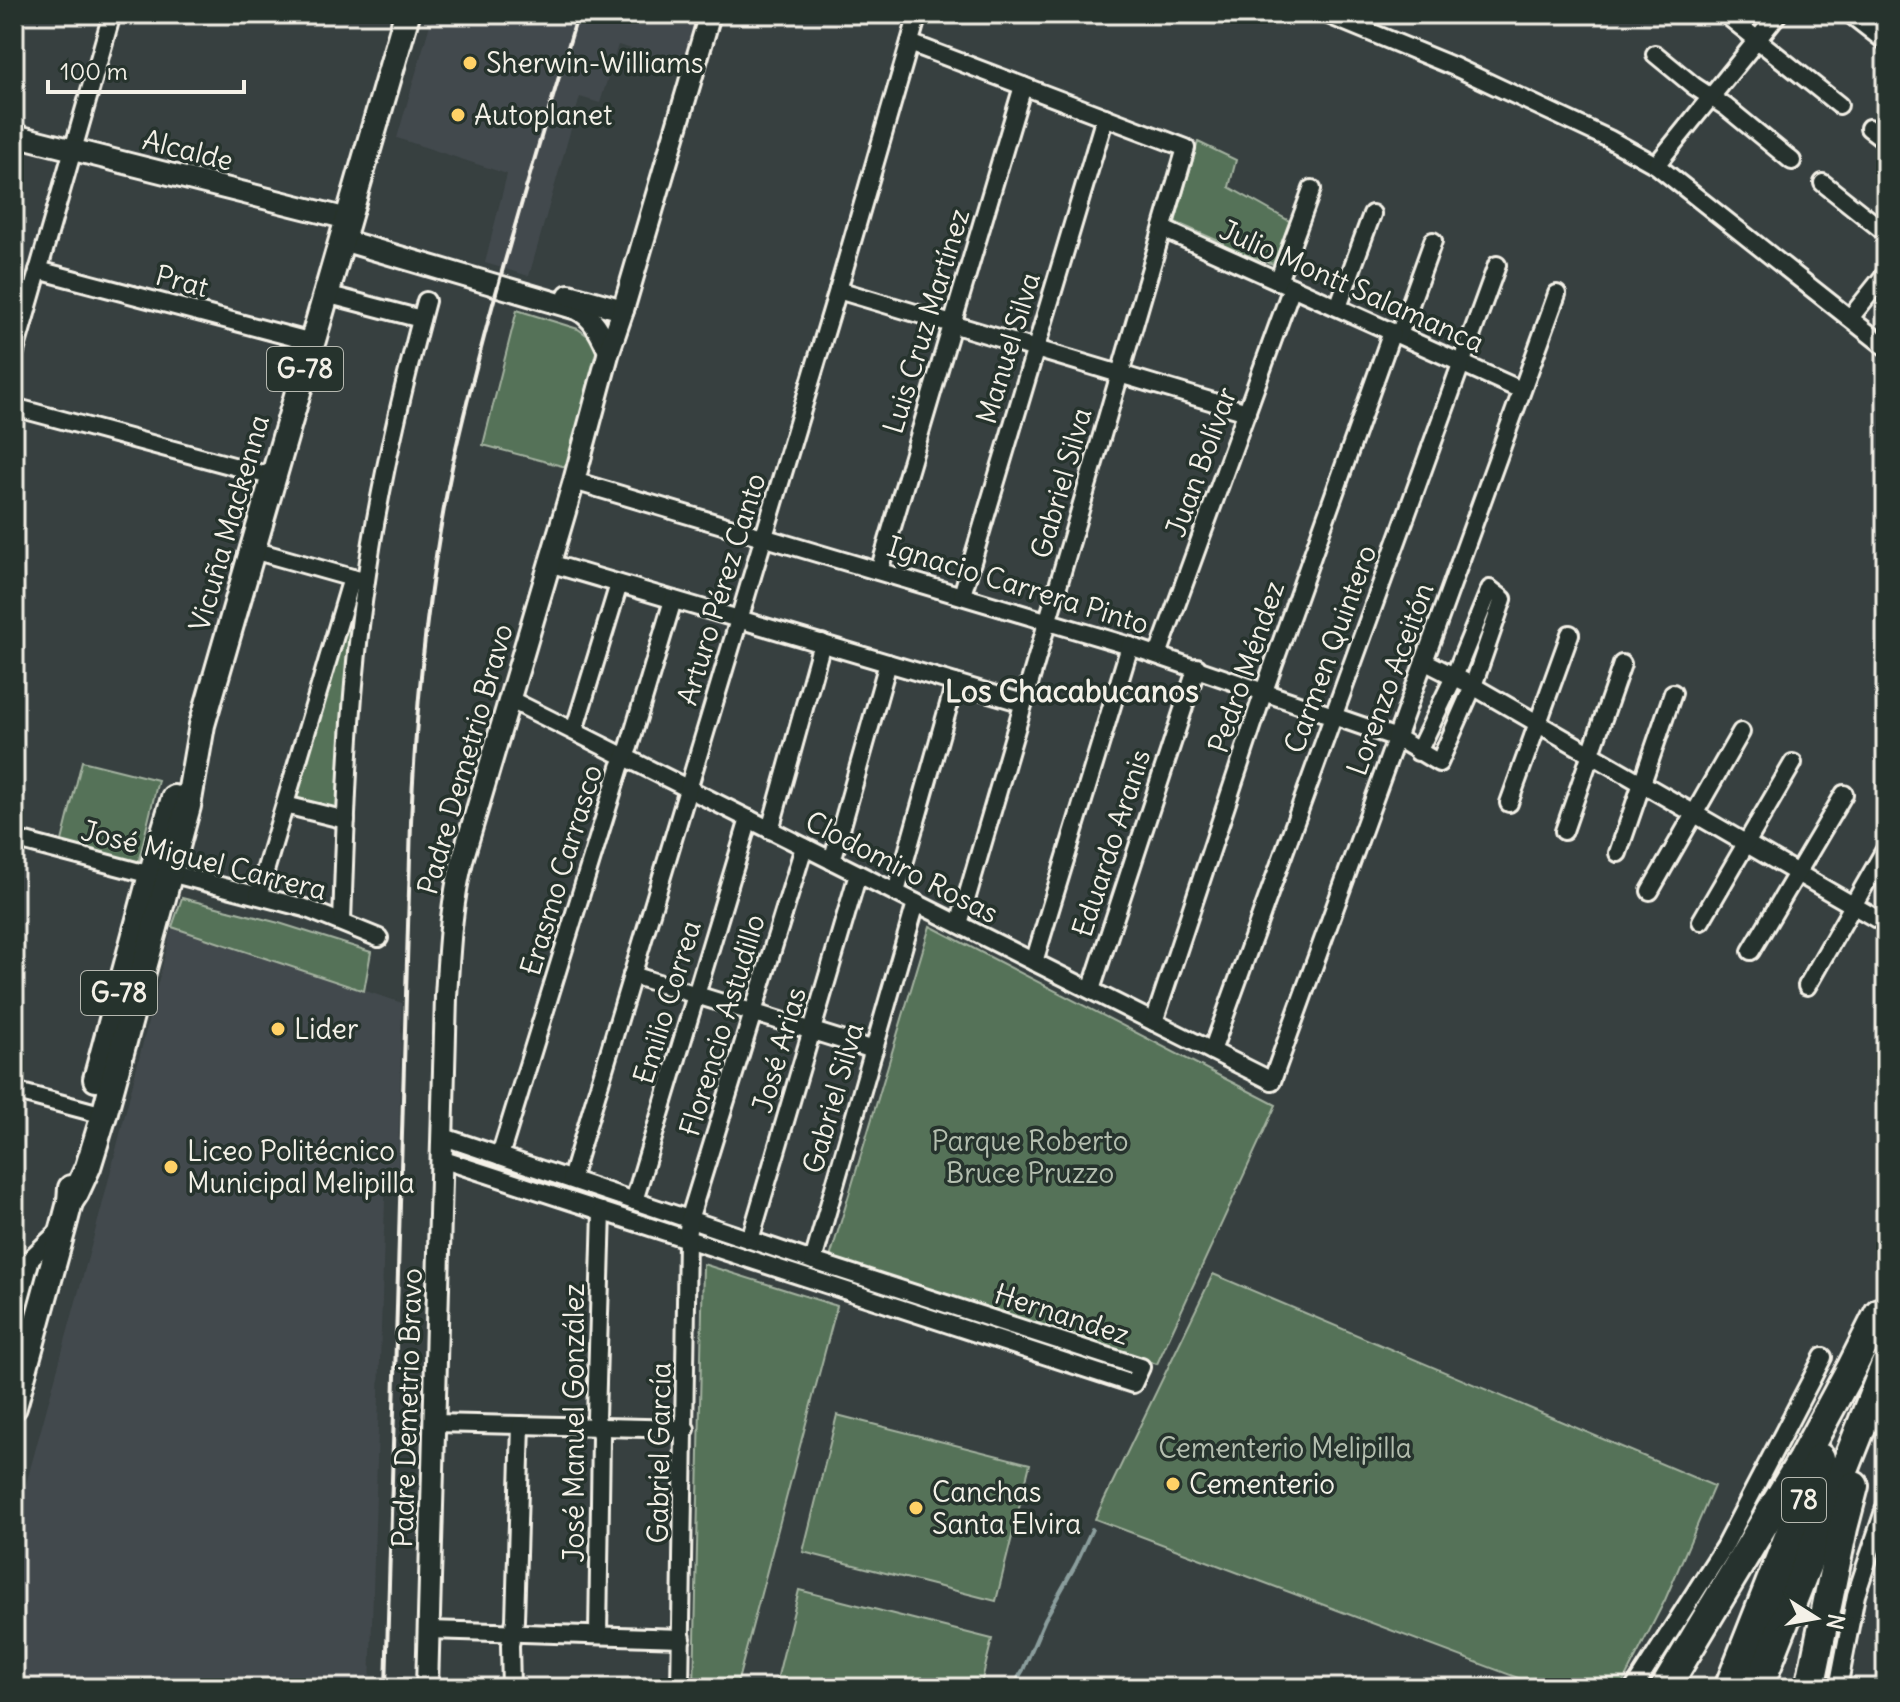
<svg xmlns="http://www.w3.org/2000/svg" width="1900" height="1702" viewBox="0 0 1900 1702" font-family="Delius,sans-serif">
<rect width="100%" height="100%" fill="#374040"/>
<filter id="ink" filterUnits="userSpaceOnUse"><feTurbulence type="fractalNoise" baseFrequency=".0125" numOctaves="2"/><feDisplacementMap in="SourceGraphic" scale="16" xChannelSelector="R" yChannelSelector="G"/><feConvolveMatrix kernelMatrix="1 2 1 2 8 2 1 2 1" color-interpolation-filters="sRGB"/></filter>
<g filter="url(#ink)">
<g fill="#43494d">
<path d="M 433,14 L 702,14 L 687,65 L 618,45 L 600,103 L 580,97 L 529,276 L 485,263 L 507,174 L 397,138 Z"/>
<path d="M 172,927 L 402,1003 L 398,1170 L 386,1167 L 370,1688 L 23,1688 L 14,1685 L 14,1528 L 101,1210 Z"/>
</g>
<g fill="#557259" stroke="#a4b2a0" stroke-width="2">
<path d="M 1198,142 L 1236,160 L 1229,187 L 1291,222 L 1273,264 L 1223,247 L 1223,243 L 1175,222 Z"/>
<path d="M 517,310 L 578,329 L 588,336 L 599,349 L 581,471 L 483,445 Z"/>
<path d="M 347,610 L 356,613 L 340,812 L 293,800 Z"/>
<path d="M 82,761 L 158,780 L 137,868 L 60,849 Z"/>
<path d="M 182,898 L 279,923 L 371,952 L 364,991 L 172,927 Z"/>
<path d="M 930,926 L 1276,1105 L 1157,1364 L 829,1261 Z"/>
<path d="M 703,1264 L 837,1306 L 736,1688 L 694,1688 Z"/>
<path d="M 1213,1274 L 1714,1486 L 1665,1600 L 1620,1688 L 1545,1688 L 1095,1519 Z"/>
<path d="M 837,1415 L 1030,1464 L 996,1601 L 803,1552 Z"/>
<path d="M 799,1590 L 992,1639 L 980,1688 L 775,1688 Z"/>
</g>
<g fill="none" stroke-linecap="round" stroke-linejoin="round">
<path stroke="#8b9e9d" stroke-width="4" d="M 1012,1688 L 1023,1670 L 1045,1619 L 1076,1564 L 1092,1529"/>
<g stroke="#f4f1e8" stroke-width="22">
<g id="minor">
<path d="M 1326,14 L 1455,67 L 1609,139 L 1656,165 L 1886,347"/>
<path d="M 1725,14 L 1839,105"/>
<path d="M 1850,14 L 1886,42"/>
<path d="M 910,43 L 1186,148 L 959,924"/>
<path d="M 1655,54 L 1694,86 L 1726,107 L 1792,161"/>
<path d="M 1869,128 L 1886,141"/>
<path d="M 1656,165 L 1778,14"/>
<path d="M 1823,183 L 1886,233"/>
<path d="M 1163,229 L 1521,390"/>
<path d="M 38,270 L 312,342"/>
<path d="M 1278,281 L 1312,189"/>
<path d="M 838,290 L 1247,412"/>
<path d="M 326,294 L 421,319"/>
<path d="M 1338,307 L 1372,214"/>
<path d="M 1850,318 L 1886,273"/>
<path d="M 1399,335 L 1433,241"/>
<path d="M 14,355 L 112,14"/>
<path d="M 14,407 L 274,477"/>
<path d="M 574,481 L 1130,646 L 1397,738 L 1439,763 L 1473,686 L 1503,599 L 1490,589 L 1454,677 L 1418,752"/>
<path d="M 253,550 L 363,581"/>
<path d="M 549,563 L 1023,703"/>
<path d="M 879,571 L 1023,86"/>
<path d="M 962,595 L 1105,117"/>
<path d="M 1158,655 L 1292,287"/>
<path d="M 1424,661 L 1473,686 L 1882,922"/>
<path d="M 509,699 L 1272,1081 L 1557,294"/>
<path d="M 574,731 L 619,584"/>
<path d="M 1509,803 L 1570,634"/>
<path d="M 285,805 L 346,820"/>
<path d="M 770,830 L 822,643"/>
<path d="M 1564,831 L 1622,664"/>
<path d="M 14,839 L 151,875 L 170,873 L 305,908 L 379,938"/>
<path d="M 1618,853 L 1673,693"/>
<path d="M 832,861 L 888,663"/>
<path d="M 1650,891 L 1741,732"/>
<path d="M 896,892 L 955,683"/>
<path d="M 258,895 L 352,578"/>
<path d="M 1701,921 L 1793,763"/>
<path d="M 342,922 C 346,808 349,694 366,581 C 379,487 401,394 426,301"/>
<path d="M 1751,951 L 1844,794"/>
<path d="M 1034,962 L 1130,646"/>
<path d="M 632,975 L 874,1050"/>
<path d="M 1807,986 L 1886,848"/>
<path d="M 1091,990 L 1197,667"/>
<path d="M 1154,1022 L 1264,691 L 1392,332"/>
<path d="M 1212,1051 L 1497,265"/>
<path d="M 14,1091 L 104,1115"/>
<path d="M 500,1156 L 620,767 L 629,747 L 673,600"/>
<path d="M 441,1159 L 1133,1384 L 1141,1367 L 813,1261 L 441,1136"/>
<path d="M 571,1179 L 838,290 L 918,14"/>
<path d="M 634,1201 L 749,819"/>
<path d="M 750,1240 L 858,874"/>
<path d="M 813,1261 L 916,903"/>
<path d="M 14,1321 L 31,1258 L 61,1229"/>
<path d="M 434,1423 L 686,1429"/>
<path d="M 429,1630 L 682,1638"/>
<path d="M 598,1635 L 601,1436 L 596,1417 L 602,1211"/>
<path d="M 511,1688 L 510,1645 L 515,1620 L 521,1425"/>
<path d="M 680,1688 L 687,1239 L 689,1220 L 804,847"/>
<path d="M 1634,1688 L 1724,1547 L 1823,1357"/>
<path d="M 1838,1688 L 1856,1595 L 1886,1505"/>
</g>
</g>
<g stroke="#f4f1e8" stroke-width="26">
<g id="tertiary">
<path d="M 14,135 L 348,219"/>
<path d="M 342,240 L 577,309 C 594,317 601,334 609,351"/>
<path d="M 569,295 L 623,310"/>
<path d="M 427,1688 L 446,997 C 449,949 451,903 463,857 L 574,481 L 609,351 L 623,310 L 710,14"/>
</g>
</g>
<g stroke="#f4f1e8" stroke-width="30">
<g id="primary">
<path d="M 96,1079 L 151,875 L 174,798"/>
<path d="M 70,1202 L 76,1193 L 88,1167 L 104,1115 L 188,806 L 202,725 L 407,14"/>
<path d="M 14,1407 L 64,1225 L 70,1202 L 71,1188"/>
</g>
</g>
<g stroke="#f4f1e8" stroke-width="34">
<g id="motorway">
<path d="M 1665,1688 L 1802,1460 L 1851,1369 L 1879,1313"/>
<path d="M 1729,1688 L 1820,1458"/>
<path d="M 1758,1688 L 1886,1364"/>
<path d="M 1810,1688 L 1843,1528 L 1854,1486"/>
</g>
</g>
<use href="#minor" stroke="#26332d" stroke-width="16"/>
<use href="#tertiary" stroke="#26332d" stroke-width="20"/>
<use href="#primary" stroke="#26332d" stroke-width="24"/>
<use href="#motorway" stroke="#26332d" stroke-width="28"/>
<path stroke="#f4f1e8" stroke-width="4" d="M 386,1688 L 411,822 C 416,701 428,581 453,462 C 463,415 476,368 488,322 C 516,219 547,116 578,14"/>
</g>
</g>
<g fill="#ffd166" stroke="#26332d" stroke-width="3">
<circle cx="470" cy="63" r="8"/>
<circle cx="458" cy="115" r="8"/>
<circle cx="278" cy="1029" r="8"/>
<circle cx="171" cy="1167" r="8"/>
<circle cx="1173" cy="1484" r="8"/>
<circle cx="916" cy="1508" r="8"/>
</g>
<g text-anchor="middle" stroke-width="7" stroke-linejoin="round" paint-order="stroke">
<g fill="#26332d" stroke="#b6b8b0" stroke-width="2">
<rect x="267" y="347" width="76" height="44" rx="6"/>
<rect x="81" y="971" width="76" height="44" rx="6"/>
<rect x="1782" y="1478" width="44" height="44" rx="6"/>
</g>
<g font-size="26" font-weight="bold" fill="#f4f1e8">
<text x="305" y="378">G-78</text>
<text x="119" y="1002">G-78</text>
<text x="1804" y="1509">78</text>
</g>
<g font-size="28" fill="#f4f1e8" stroke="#26332d" text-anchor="start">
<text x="486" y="73">Sherwin-Williams</text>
<text x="474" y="125">Autoplanet</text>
<text x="294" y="1039">Lider</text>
<text x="187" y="1161">Liceo Politécnico<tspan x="187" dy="32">Municipal Melipilla</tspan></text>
<text x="1189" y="1494">Cementerio</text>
<text x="932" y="1502">Canchas<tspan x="932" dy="32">Santa Elvira</tspan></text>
</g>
<g font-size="28" fill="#f4f1e8" stroke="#26332d">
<text transform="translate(188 150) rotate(14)" y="10">Alcalde</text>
<text transform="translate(182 281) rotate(15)" y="10">Prat</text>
<text transform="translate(1352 286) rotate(24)" y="10">Julio Montt Salamanca</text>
<text transform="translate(926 321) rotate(-73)" y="10">Luis Cruz Martínez</text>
<text transform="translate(1008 348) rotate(-73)" y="10">Manuel Silva</text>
<text transform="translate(1201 462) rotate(-70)" y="10">Juan Bolívar</text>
<text transform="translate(1061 483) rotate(-74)" y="10">Gabriel Silva</text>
<text transform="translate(229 523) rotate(-74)" y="10">Vicuña Mackenna</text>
<text transform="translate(1018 585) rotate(17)" y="10">Ignacio Carrera Pinto</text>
<text transform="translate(721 589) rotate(-73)" y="10">Arturo Pérez Canto</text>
<text transform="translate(1330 649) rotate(-70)" y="10">Carmen Quintero</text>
<text transform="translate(1246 667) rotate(-71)" y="10">Pedro Méndez</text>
<text transform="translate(1390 679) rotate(-70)" y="10">Lorenzo Aceitón</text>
<text transform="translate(465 759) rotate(-74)" y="10">Padre Demetrio Bravo</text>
<text transform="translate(1111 843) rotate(-72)" y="10">Eduardo Aranis</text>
<text transform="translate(204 860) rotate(14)" y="10">José Miguel Carrera</text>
<text transform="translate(902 867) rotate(27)" y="10">Clodomiro Rosas</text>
<text transform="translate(561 870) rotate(-73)" y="10">Erasmo Carrasco</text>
<text transform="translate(667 1002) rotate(-73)" y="10">Emilio Correa</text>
<text transform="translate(722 1025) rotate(-73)" y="10">Florencio Astudillo</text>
<text transform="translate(779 1050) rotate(-74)" y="10">José Arias</text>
<text transform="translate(833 1098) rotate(-74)" y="10">Gabriel Silva</text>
<text transform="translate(1062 1314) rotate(18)" y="10">Hernandez</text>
<text transform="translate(407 1408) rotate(-88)" y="10">Padre Demetrio Bravo</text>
<text transform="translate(574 1423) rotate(-90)" y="10">José Manuel González</text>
<text transform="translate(659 1453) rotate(-89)" y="10">Gabriel García</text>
</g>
<g font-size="28" fill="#b4beaf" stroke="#26332d">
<text x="1030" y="1151">Parque Roberto<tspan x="1030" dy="32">Bruce Pruzzo</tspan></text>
<text x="1285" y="1458">Cementerio Melipilla</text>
</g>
<g font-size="30" font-weight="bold" fill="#f4f1e8" stroke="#26332d">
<text x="1072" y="702">Los Chacabucanos</text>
</g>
</g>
<rect width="1900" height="1702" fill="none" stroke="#26332d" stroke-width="48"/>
<rect x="24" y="24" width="1852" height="1654" fill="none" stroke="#f4f1e8" stroke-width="3" filter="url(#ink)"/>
<g transform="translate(1816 1618) rotate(101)" stroke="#26332d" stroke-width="6" paint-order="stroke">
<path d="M0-6L14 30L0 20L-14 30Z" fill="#f4f1e8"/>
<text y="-12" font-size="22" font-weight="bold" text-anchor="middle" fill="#f4f1e8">N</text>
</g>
<path d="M48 80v12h196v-12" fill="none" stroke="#f4f1e8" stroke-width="4"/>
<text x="60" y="80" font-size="24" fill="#f4f1e8" stroke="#26332d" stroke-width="6" paint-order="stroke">100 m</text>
</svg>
